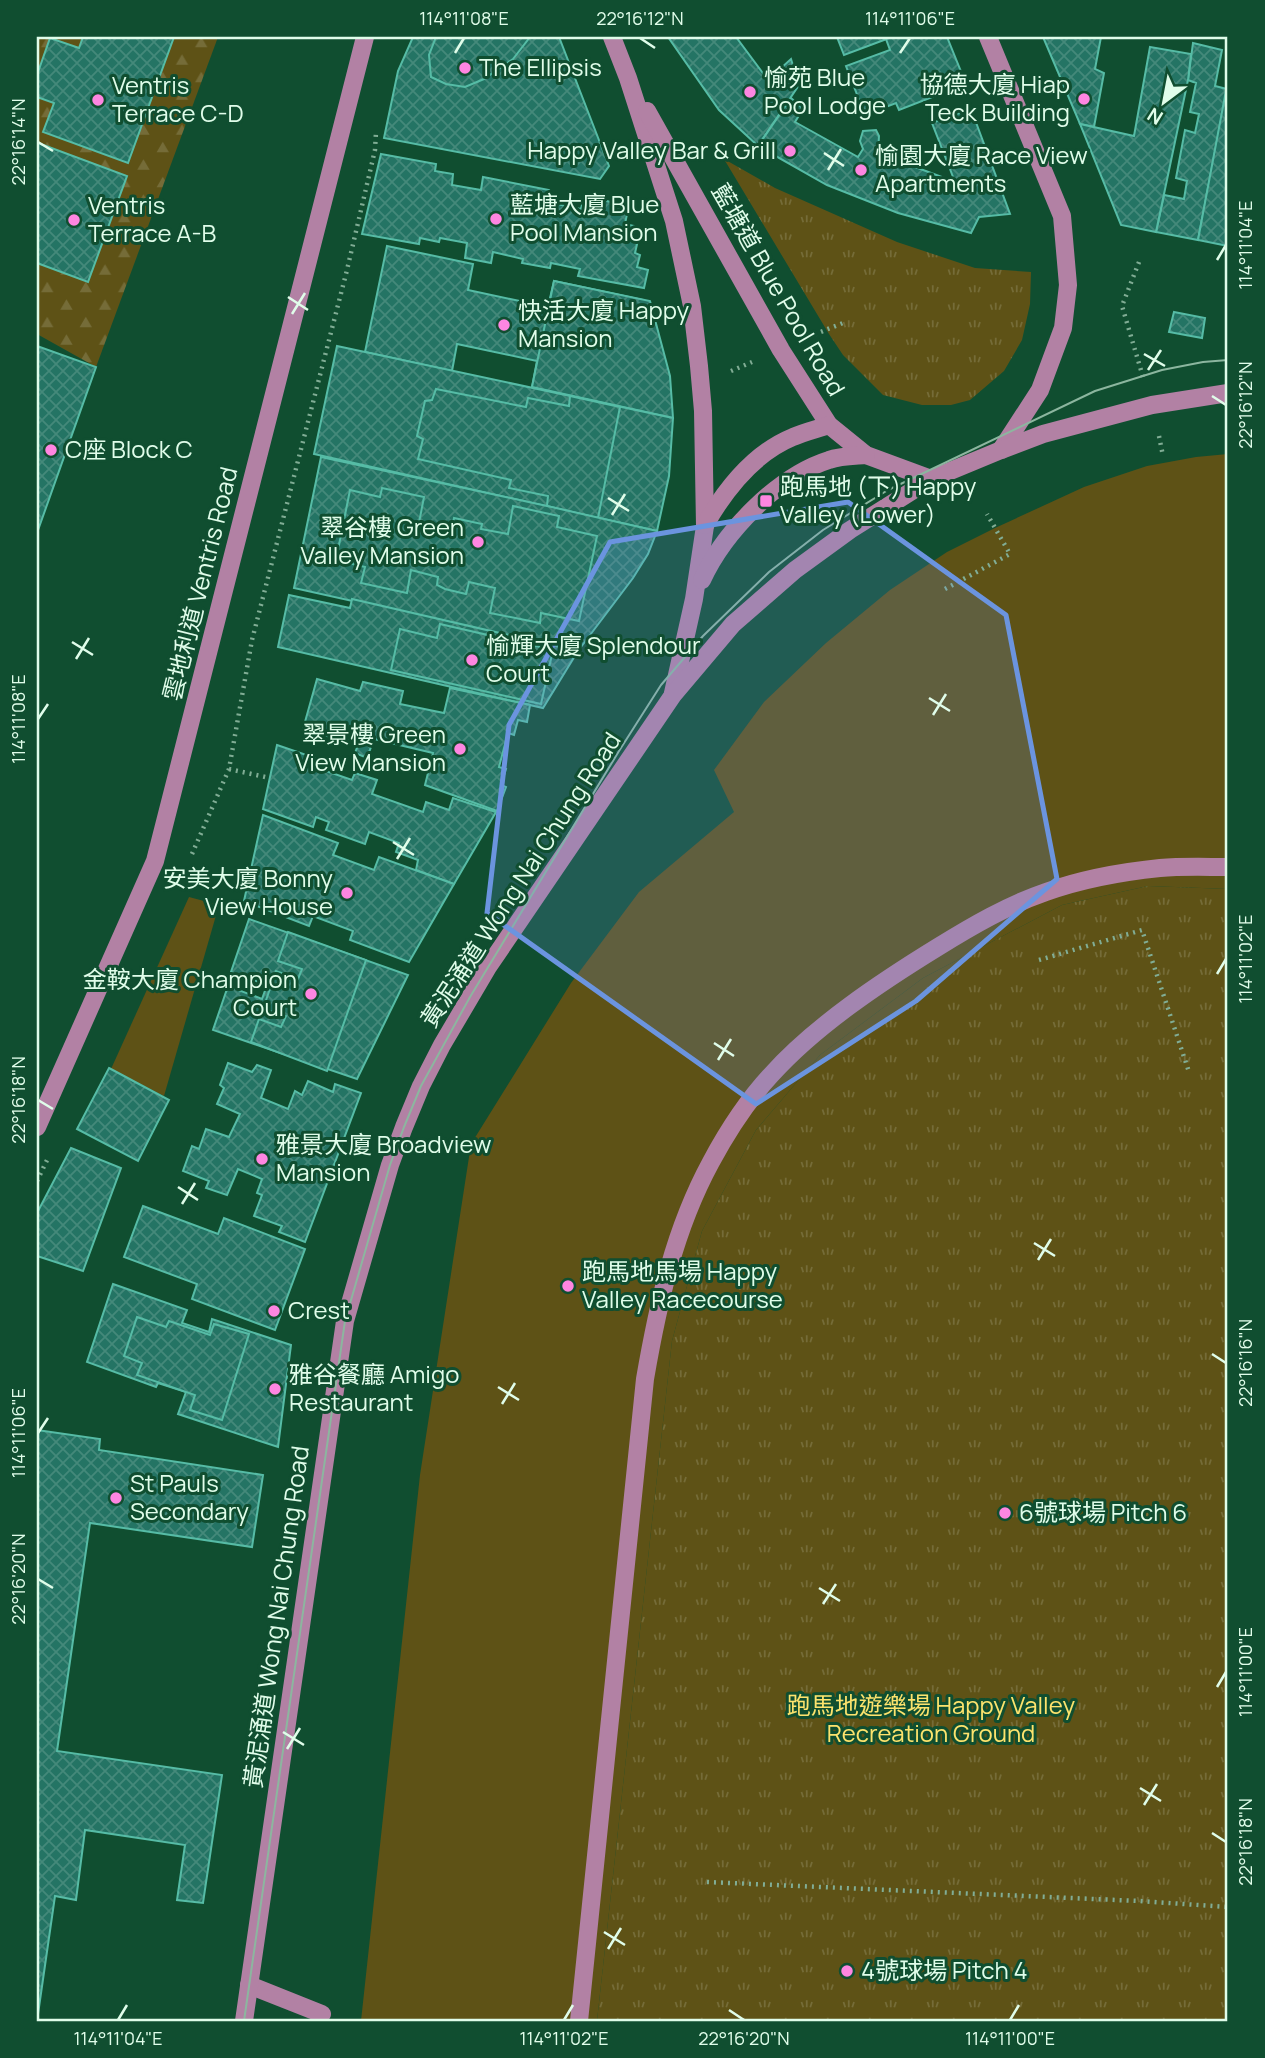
<svg xmlns="http://www.w3.org/2000/svg" width="1265" height="2058" viewBox="0 0 1265 2058" font-family="Manrope,'Noto Sans TC',sans-serif">
<defs>
<pattern id="forest-firs" width="22" height="20" patternUnits="userSpaceOnUse" patternTransform="scale(1.75)"><rect width="22" height="20" fill="#5e5216"/><path d="M5 1l3.5 6h-7zM16 11l3.5 6h-7z" fill="#756c38"/></pattern>
<pattern id="park-tufts" width="24" height="20" patternUnits="userSpaceOnUse" patternTransform="scale(1.75)"><rect width="24" height="20" fill="#5e5216"/><path d="M3 7l-1-3M5 7V3M7 7l1-3M15 17l-1-3M17 17v-4M19 17l1-3" fill="none" stroke="#756c38"/></pattern>
<pattern id="building-cross-hatch" width="8" height="8" patternUnits="userSpaceOnUse" patternTransform="scale(1.75)"><rect width="8" height="8" fill="#247464"/><path d="M0 0l8 8M0 8l8-8" fill="none" stroke="#44897a"/></pattern>
</defs>
<rect width="100%" height="100%" fill="#104e30"/>
<g fill="#5e5216">
<path d="M 1228,454 L 1228,889 L 1148,886 L 1062,905 L 923,978 L 820,1055 L 756,1130 L 702,1231 L 672,1341 L 597,2021 L 361,2021 L 420,1475 L 471,1144 L 571,983 L 639,892 L 734,812 L 714,770 L 764,702 L 826,643 L 890,590 L 947,552 L 995,528 L 1084,487 L 1147,466 L 1196,457 Z"/>
<path d="M 189,897 L 219,905 L 164,1096 L 111,1069 Z"/>
</g>
<path fill="url(#forest-firs)" d="M 37,37 L 218,37 L 96,367 L 37,334 Z"/>
<g fill="url(#park-tufts)">
<path d="M 724,159 L 775,188 L 897,242 L 975,268 L 1031,272 L 1030,304 L 1022,340 L 1004,371 L 970,400 L 951,405 L 922,405 L 883,395 L 843,355 L 829,334 Z"/>
<path d="M 1148,886 L 1228,889 L 1228,2021 L 597,2021 L 672,1341 L 702,1231 L 756,1130 L 820,1055 L 923,978 L 1062,905 Z"/>
</g>
<g fill="url(#building-cross-hatch)" stroke="#56bca6" stroke-width="2">
<path d="M 83,37 L 174,37 L 128,163 L 43,132 L 54,103 L 37,97 L 37,75 L 50,38 L 79,48 Z"/>
<path d="M 413,37 L 559,37 L 609,166 L 600,179 L 384,138 L 398,71 Z"/>
<path d="M 436,37 L 530,37 L 513,59 L 484,79 L 465,87 L 446,84 L 431,77 L 429,55 Z"/>
<path d="M 668,37 L 736,37 L 768,80 L 791,59 L 799,85 L 758,146 L 719,110 Z"/>
<path d="M 837,37 L 892,37 L 844,55 Z"/>
<path d="M 892,37 L 947,37 L 966,84 L 899,110 L 896,103 L 865,115 L 846,66 L 890,50 L 886,39 Z"/>
<path d="M 1043,37 L 1101,37 L 1095,69 L 1104,73 L 1094,127 L 1080,124 Z"/>
<path d="M 1193,43 L 1222,50 L 1215,86 L 1227,89 L 1198,240 L 1156,232 L 1164,195 L 1184,199 L 1187,181 L 1176,178 L 1185,130 L 1195,133 L 1199,114 L 1190,112 L 1196,83 L 1188,80 Z"/>
<path d="M 1150,47 L 1191,54 L 1188,80 L 1156,232 L 1121,225 L 1080,124 L 1134,136 Z"/>
<path d="M 1228,80 L 1228,246 L 1198,240 Z"/>
<path d="M 791,98 L 803,109 L 795,122 L 858,157 L 863,149 L 860,141 L 863,131 L 876,130 L 879,136 L 878,153 L 955,182 L 932,123 L 971,109 L 1010,214 L 979,217 L 971,233 L 898,213 L 827,185 L 758,146 Z"/>
<path d="M 38,143 L 127,176 L 88,282 L 37,263 Z"/>
<path d="M 381,154 L 436,164 L 435,171 L 453,174 L 452,185 L 481,190 L 483,177 L 549,190 L 547,202 L 581,209 L 584,196 L 625,205 L 627,214 L 625,224 L 634,226 L 632,238 L 638,240 L 635,253 L 640,255 L 637,267 L 648,270 L 644,288 L 578,276 L 580,269 L 551,263 L 550,268 L 522,263 L 523,259 L 493,252 L 491,263 L 465,258 L 467,243 L 440,238 L 439,242 L 420,238 L 419,244 L 362,234 Z"/>
<path d="M 387,246 L 473,264 L 468,290 L 548,307 L 554,281 L 643,300 L 620,406 L 532,387 L 537,361 L 457,344 L 452,371 L 365,352 Z"/>
<path d="M 554,281 L 650,301 L 670,376 L 673,418 L 532,387 Z"/>
<path d="M 1174,312 L 1205,318 L 1202,338 L 1169,332 Z"/>
<path d="M 37,346 L 96,367 L 37,533 Z"/>
<path d="M 337,346 L 673,418 L 669,476 L 657,531 L 314,454 Z"/>
<path d="M 436,389 L 526,407 L 528,398 L 569,406 L 570,396 L 620,407 L 598,518 L 547,506 L 548,496 L 509,488 L 511,480 L 418,459 L 423,439 L 417,436 L 425,401 L 432,400 Z"/>
<path d="M 321,457 L 547,506 L 657,531 L 648,554 L 633,578 L 578,651 L 294,588 Z"/>
<path d="M 382,488 L 424,497 L 418,528 L 451,535 L 454,518 L 482,524 L 481,529 L 508,534 L 513,506 L 559,516 L 557,527 L 597,536 L 579,621 L 541,613 L 540,623 L 490,613 L 495,588 L 469,582 L 466,594 L 445,589 L 437,585 L 438,577 L 411,570 L 407,593 L 361,583 L 365,567 L 336,560 L 350,490 L 380,497 Z"/>
<path d="M 289,595 L 350,608 L 352,599 L 578,651 L 543,708 L 278,647 Z"/>
<path d="M 440,624 L 553,650 L 541,704 L 391,670 L 400,629 L 437,638 Z"/>
<path d="M 317,679 L 360,691 L 363,682 L 403,691 L 400,704 L 444,713 L 450,688 L 530,705 L 527,722 L 518,720 L 514,735 L 508,733 L 499,767 L 506,769 L 501,785 L 506,787 L 497,811 L 425,785 L 433,753 L 374,739 L 367,758 L 355,753 L 358,745 L 303,729 Z"/>
<path d="M 277,745 L 327,762 L 323,770 L 352,780 L 355,773 L 377,780 L 372,794 L 423,812 L 426,802 L 449,810 L 453,798 L 496,812 L 454,884 L 416,870 L 418,860 L 396,852 L 399,843 L 369,832 L 365,844 L 326,830 L 329,822 L 316,817 L 313,827 L 263,809 Z"/>
<path d="M 263,815 L 338,843 L 333,855 L 374,870 L 379,857 L 454,884 L 409,962 L 350,940 L 353,931 L 313,916 L 309,926 L 244,901 Z"/>
<path d="M 249,919 L 408,975 L 357,1079 L 213,1030 L 228,986 L 262,999 L 267,985 L 231,972 Z"/>
<path d="M 288,932 L 366,960 L 327,1071 L 251,1042 L 259,1019 L 281,1027 L 286,1016 L 263,1009 L 276,971 L 298,979 L 302,969 L 278,961 Z"/>
<path d="M 228,1063 L 252,1072 L 257,1065 L 271,1070 L 261,1098 L 288,1109 L 295,1091 L 302,1095 L 308,1081 L 333,1092 L 335,1084 L 361,1093 L 305,1242 L 279,1232 L 282,1226 L 254,1216 L 262,1195 L 257,1193 L 262,1179 L 238,1169 L 227,1195 L 206,1188 L 209,1181 L 183,1171 L 192,1146 L 199,1149 L 206,1129 L 229,1137 L 240,1114 L 217,1104 L 224,1088 L 220,1085 Z"/>
<path d="M 109,1068 L 169,1100 L 138,1161 L 77,1129 Z"/>
<path d="M 71,1148 L 121,1168 L 83,1271 L 37,1256 L 37,1213 Z"/>
<path d="M 143,1206 L 218,1234 L 224,1218 L 305,1249 L 275,1330 L 192,1299 L 197,1284 L 124,1257 Z"/>
<path d="M 113,1284 L 187,1310 L 182,1323 L 209,1332 L 212,1319 L 291,1345 L 278,1447 L 178,1414 L 186,1392 L 158,1383 L 156,1387 L 87,1362 Z"/>
<path d="M 137,1317 L 166,1327 L 169,1321 L 210,1335 L 214,1324 L 249,1334 L 222,1420 L 190,1410 L 195,1395 L 137,1375 L 142,1363 L 124,1356 Z"/>
<path d="M 37,1430 L 100,1439 L 99,1450 L 263,1475 L 252,1547 L 90,1523 L 57,1751 L 222,1775 L 203,1903 L 177,1900 L 185,1845 L 85,1830 L 76,1900 L 55,1896 L 37,2021 Z"/>
</g>
<g fill="none" stroke-linecap="round" stroke-linejoin="round">
<g stroke="#81ad95" stroke-width="4.5" stroke-dasharray="2 5" stroke-linecap="butt">
<path d="M 1139,262 L 1122,306 L 1143,377"/>
<path d="M 808,337 L 843,323"/>
<path d="M 731,371 L 752,362"/>
<path d="M 1159,436 L 1163,456"/>
<path d="M 945,589 L 1010,554 L 987,514"/>
<path d="M 229,769 L 270,778"/>
<path d="M 192,854 L 229,769 L 252,640 L 347,270 L 375,150 L 376,132"/>
<path d="M 1039,960 L 1142,930 L 1189,1072"/>
<path d="M 37,1181 L 49,1156"/>
<path d="M 707,1882 L 1139,1901 L 1228,1907"/>
</g>
<g stroke="#b281a4" stroke-width="18">
<path d="M 612,37 L 628,78 L 674,221 L 692,306 L 699,366 L 703,411 L 705,526 L 694,599 L 673,693"/>
<path d="M 988,37 L 1062,216 L 1068,285 L 1063,328 L 1040,390 L 1001,450"/>
<path d="M 647,111 L 781,350 L 829,425 L 866,455 L 931,479"/>
<path d="M 705,525 C 725,490 754,453 793,437 C 804,432 817,429 829,425"/>
<path d="M 702,580 C 724,532 778,476 829,460 C 840,456 854,456 866,455"/>
<path d="M 37,1127 L 155,861 L 365,37"/>
<path d="M 249,1985 L 322,2014"/>
<path d="M 244,2021 L 345,1321 L 390,1165 L 404,1127 L 421,1086 L 442,1045 L 488,967 L 673,695 L 733,624 L 795,570 L 850,530 L 931,479 L 1001,450 L 1043,434 L 1152,405 L 1228,393"/>
<path d="M 579,2021 L 645,1379 C 658,1304 674,1230 711,1162 C 727,1132 747,1101 771,1075 C 815,1026 881,982 938,947 C 972,926 1008,905 1046,892 C 1082,879 1121,872 1160,868 C 1182,866 1206,867 1228,867"/>
</g>
<path stroke="#8cb69f" stroke-width="2" d="M 244,2021 L 345,1321 L 390,1165 L 404,1127 L 421,1086 L 470,997 L 619,751 L 661,685 L 703,636 L 769,572 L 823,530 L 888,490 L 1095,391 L 1162,370 L 1203,362 L 1228,360"/>
</g>
<path fill="#6b94df" fill-opacity="0.2" stroke="#6b94df" stroke-width="5" stroke-linejoin="round" d="M 848,502 L 1006,615 L 1057,879 L 916,1001 L 756,1104 L 487,913 L 509,725 L 610,542 Z"/>
<path fill="none" stroke="#e0fdea" stroke-width="2.5" d="M 640,38 L 655,48M 455,53 L 464,38M 900,53 L 910,38M 38,142 L 53,151M 824,153 L 844,166M 828,170 L 841,149M 1217,260 L 1226,245M 288,297 L 308,310M 292,314 L 305,293M 1144,354 L 1165,366M 1148,370 L 1161,350M 1212,396 L 1226,405M 608,498 L 629,511M 612,515 L 625,494M 72,642 L 93,655M 76,659 L 89,638M 929,698 L 950,711M 933,715 L 946,694M 38,719 L 48,704M 393,842 L 414,855M 397,859 L 410,838M 1217,974 L 1226,959M 714,1043 L 734,1056M 718,1060 L 731,1039M 38,1100 L 53,1109M 178,1187 L 198,1200M 182,1204 L 195,1183M 1034,1243 L 1055,1256M 1038,1260 L 1051,1239M 1212,1354 L 1226,1363M 498,1387 L 519,1400M 502,1404 L 515,1383M 38,1433 L 48,1418M 38,1579 L 53,1588M 819,1588 L 840,1601M 823,1604 L 836,1584M 1217,1687 L 1226,1672M 283,1732 L 304,1745M 287,1749 L 300,1728M 1140,1788 L 1161,1801M 1144,1805 L 1157,1784M 1212,1833 L 1226,1842M 604,1932 L 625,1945M 608,1949 L 621,1928M 729,2010 L 744,2020M 118,2020 L 127,2005M 564,2020 L 573,2005M 1010,2020 L 1019,2005"/>
<g fill="#fe86e1" stroke="#104e30" stroke-width="2.5">
<circle cx="465" cy="68" r="7"/>
<circle cx="750" cy="92" r="7"/>
<circle cx="1084" cy="99" r="7"/>
<circle cx="98" cy="100" r="7"/>
<circle cx="790" cy="151" r="7"/>
<circle cx="861" cy="170" r="7"/>
<circle cx="496" cy="219" r="7"/>
<circle cx="74" cy="220" r="7"/>
<circle cx="504" cy="325" r="7"/>
<circle cx="51" cy="450" r="7"/>
<rect x="759" y="494" width="14" height="14" rx="3.5"/>
<circle cx="478" cy="542" r="7"/>
<circle cx="472" cy="660" r="7"/>
<circle cx="460" cy="749" r="7"/>
<circle cx="347" cy="893" r="7"/>
<circle cx="311" cy="994" r="7"/>
<circle cx="262" cy="1159" r="7"/>
<circle cx="568" cy="1286" r="7"/>
<circle cx="274" cy="1311" r="7"/>
<circle cx="275" cy="1389" r="7"/>
<circle cx="116" cy="1498" r="7"/>
<circle cx="1005" cy="1513" r="7"/>
<circle cx="847" cy="1971" r="7"/>
</g>
<g text-anchor="middle" stroke-width="6" stroke-linejoin="round" paint-order="stroke">
<g font-size="24" fill="#e0fdea" stroke="#104e30" text-anchor="start">
<text x="479" y="76">The Ellipsis</text>
<text x="764" y="86">愉苑 Blue<tspan x="764" dy="28">Pool Lodge</tspan></text>
<text x="1070" y="93" text-anchor="end">協德大廈 Hiap<tspan x="1070" dy="28">Teck Building</tspan></text>
<text x="112" y="94">Ventris<tspan x="112" dy="28">Terrace C-D</tspan></text>
<text x="776" y="159" text-anchor="end">Happy Valley Bar &amp; Grill</text>
<text x="875" y="164">愉園大廈 Race View<tspan x="875" dy="28">Apartments</tspan></text>
<text x="510" y="213">藍塘大廈 Blue<tspan x="510" dy="28">Pool Mansion</tspan></text>
<text x="88" y="214">Ventris<tspan x="88" dy="28">Terrace A-B</tspan></text>
<text x="518" y="319">快活大廈 Happy<tspan x="518" dy="28">Mansion</tspan></text>
<text x="65" y="458">C座 Block C</text>
<text x="780" y="495">跑馬地 (下) Happy<tspan x="780" dy="28">Valley (Lower)</tspan></text>
<text x="464" y="536" text-anchor="end">翠谷樓 Green<tspan x="464" dy="28">Valley Mansion</tspan></text>
<text x="486" y="654">愉輝大廈 Splendour<tspan x="486" dy="28">Court</tspan></text>
<text x="446" y="743" text-anchor="end">翠景樓 Green<tspan x="446" dy="28">View Mansion</tspan></text>
<text x="333" y="887" text-anchor="end">安美大廈 Bonny<tspan x="333" dy="28">View House</tspan></text>
<text x="297" y="988" text-anchor="end">金鞍大廈 Champion<tspan x="297" dy="28">Court</tspan></text>
<text x="276" y="1153">雅景大廈 Broadview<tspan x="276" dy="28">Mansion</tspan></text>
<text x="582" y="1280">跑馬地馬場 Happy<tspan x="582" dy="28">Valley Racecourse</tspan></text>
<text x="288" y="1319">Crest</text>
<text x="289" y="1383">雅谷餐廳 Amigo<tspan x="289" dy="28">Restaurant</tspan></text>
<text x="130" y="1492">St Pauls<tspan x="130" dy="28">Secondary</tspan></text>
<text x="1019" y="1521">6號球場 Pitch 6</text>
<text x="861" y="1979">4號球場 Pitch 4</text>
</g>
<g font-size="24" fill="#e0fdea" stroke="#104e30">
<text transform="translate(778 290) rotate(60)" y="8">藍塘道 Blue Pool Road</text>
<text transform="translate(201 584) rotate(-76)" y="8">雲地利道 Ventris Road</text>
<text transform="translate(521 880) rotate(-57)" y="8">黃泥涌道 Wong Nai Chung Road</text>
<text transform="translate(277 1617) rotate(-82)" y="8">黃泥涌道 Wong Nai Chung Road</text>
</g>
<g font-size="24" fill="#fde36d" stroke="#104e30">
<text x="931" y="1714">跑馬地遊樂場 Happy Valley<tspan x="931" dy="28">Recreation Ground</tspan></text>
</g>
</g>
<rect width="1265" height="2058" fill="none" stroke="#104e30" stroke-width="77"/>
<g transform="translate(1164 102) rotate(212)" stroke="#104e30" stroke-width="5" paint-order="stroke">
<path d="M0-5L12 26L0 18L-12 26Z" fill="#e0fdea"/>
<text y="-10" font-size="19" font-weight="bold" text-anchor="middle" fill="#e0fdea">N</text>
</g>
<rect x="38" y="38" width="1188" height="1982" fill="none" stroke="#e0fdea" stroke-width="2.5"/>
<g font-size="18" text-anchor="middle" fill="#e0fdea">
<text x="464" y="25">114°11'08"E</text>
<text x="640" y="25">22°16'12"N</text>
<text x="910" y="25">114°11'06"E</text>
<text transform="translate(19 142) rotate(-90)" y="6">22°16'14"N</text>
<text transform="translate(1246 245) rotate(-90)" y="6">114°11'04"E</text>
<text transform="translate(1246 405) rotate(-90)" y="6">22°16'12"N</text>
<text transform="translate(19 719) rotate(-90)" y="6">114°11'08"E</text>
<text transform="translate(1246 959) rotate(-90)" y="6">114°11'02"E</text>
<text transform="translate(19 1100) rotate(-90)" y="6">22°16'18"N</text>
<text transform="translate(1246 1363) rotate(-90)" y="6">22°16'16"N</text>
<text transform="translate(19 1433) rotate(-90)" y="6">114°11'06"E</text>
<text transform="translate(19 1579) rotate(-90)" y="6">22°16'20"N</text>
<text transform="translate(1246 1672) rotate(-90)" y="6">114°11'00"E</text>
<text transform="translate(1246 1842) rotate(-90)" y="6">22°16'18"N</text>
<text x="118" y="2045">114°11'04"E</text>
<text x="564" y="2045">114°11'02"E</text>
<text x="744" y="2045">22°16'20"N</text>
<text x="1010" y="2045">114°11'00"E</text>
</g>
</svg>
